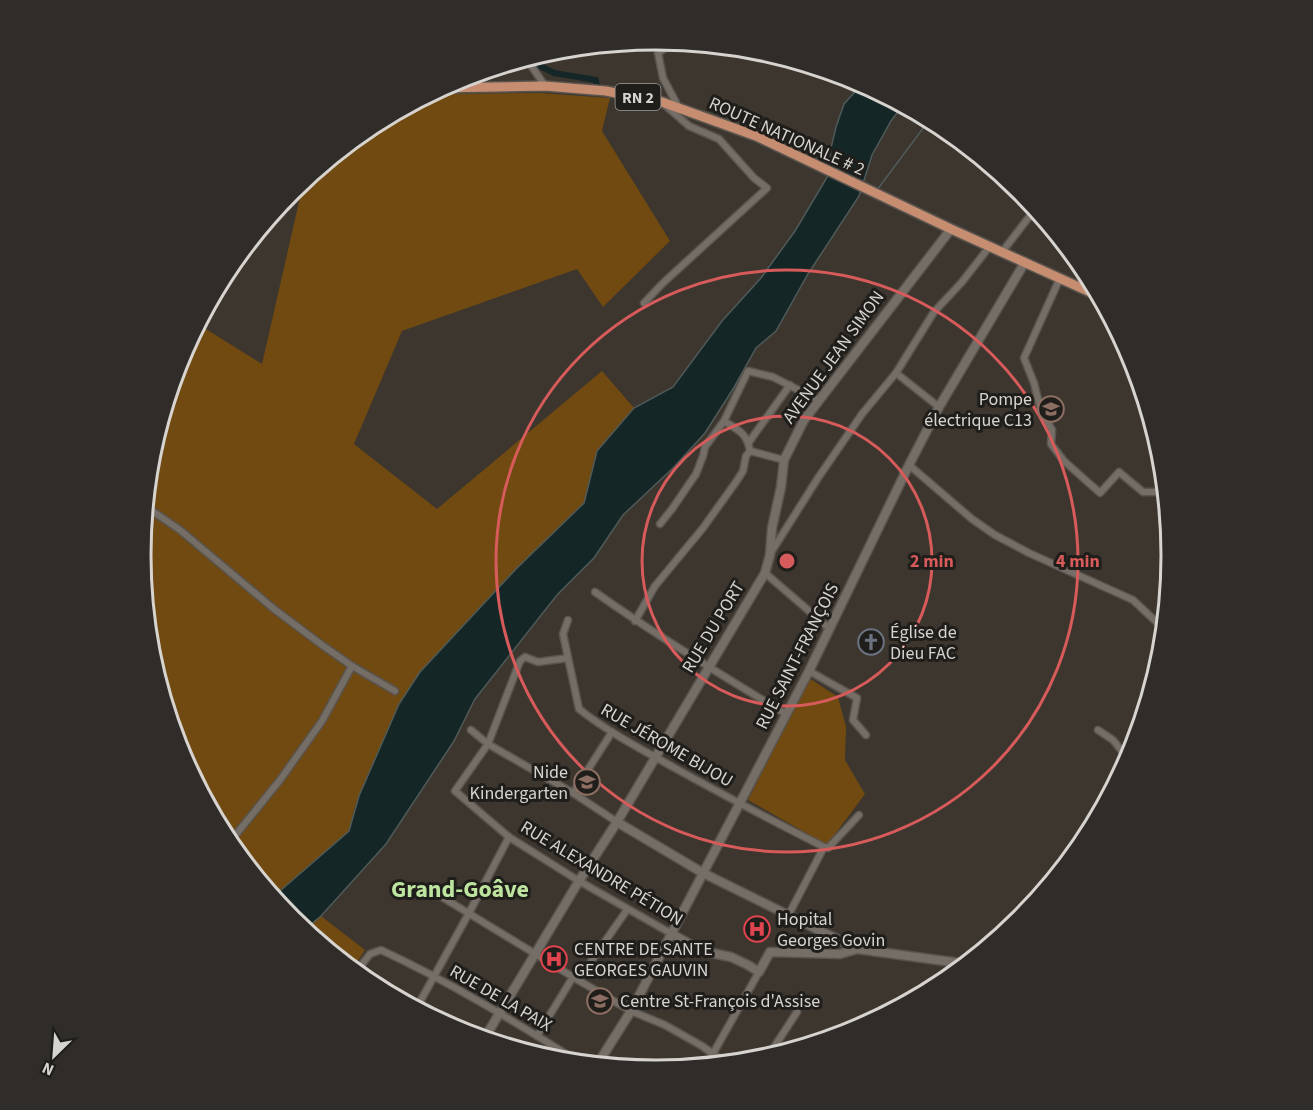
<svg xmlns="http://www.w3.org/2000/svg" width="1313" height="1110" viewBox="0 0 1313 1110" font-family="'Source Sans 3',sans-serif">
<rect width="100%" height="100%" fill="#3c362f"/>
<g fill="#704a10">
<path d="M 540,93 L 610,98 L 602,131 L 670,241 L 603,307 L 577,269 L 402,331 L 354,444 L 437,509 L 602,371 L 634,408 L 597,451 L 584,503 L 516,569 L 356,803 L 349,831 L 273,897 L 227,841 L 180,752 L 150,655 L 141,555 L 150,454 L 180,357 L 198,324 L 262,364 L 304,180 L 370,126 L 430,94 Z"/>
<path d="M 809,678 L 838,697 L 846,727 L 845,760 L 865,794 L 827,845 L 748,800 Z"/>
<path d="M 321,916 L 365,950 L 352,970 L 304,930 Z"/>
</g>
<path fill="#152627" stroke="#4f5a59" stroke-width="1.5" d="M 863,83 L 903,105 L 891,121 L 872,155 L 859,196 L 808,274 L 776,331 L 756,348 L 733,389 L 705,433 L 673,468 L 623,515 L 594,558 L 557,595 L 475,699 L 454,741 L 386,844 L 321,916 L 304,930 L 291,920 L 273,897 L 349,831 L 359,796 L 399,704 L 420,672 L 516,569 L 584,503 L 597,451 L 634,408 L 673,387 L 722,321 L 761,278 L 795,231 L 829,174 L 831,148 L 836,127 L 844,104 Z"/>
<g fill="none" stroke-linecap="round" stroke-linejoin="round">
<path stroke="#4f5a59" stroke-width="1.5" d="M 877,190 L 930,119"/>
<path stroke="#152627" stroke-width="6" d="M 533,56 L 540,66 L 554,73 L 596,80 L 597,86"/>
<g stroke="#59544e" stroke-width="9">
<g id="street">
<path d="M 675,41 L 658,53 L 663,78 L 679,108"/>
<path d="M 526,58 L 545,86"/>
<path d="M 1002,252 L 1036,208"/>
<path d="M 1060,278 L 1024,358 L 1034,383 L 1041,411 L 1052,430 L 1051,444 L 1064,461 L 1100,493 L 1119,472 L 1143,492 L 1166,492"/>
<path d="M 644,303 L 663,283 L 767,188 L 754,178 L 719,139 L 689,126 L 665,105"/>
<path d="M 896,373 L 939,407"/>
<path d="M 724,421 C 738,430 747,433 750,451 L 784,460"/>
<path d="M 749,442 L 790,385"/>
<path d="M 909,465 L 972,519 L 995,535 L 1029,553 L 1133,600 L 1165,630"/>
<path d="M 145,506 L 180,530 L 274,609 L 322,645 L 352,666 L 395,691"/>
<path d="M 660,524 L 672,509 L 696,474 L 703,456 L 705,447 L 724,421 L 748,371 L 773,377 L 818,400"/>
<path d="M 770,554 L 818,478 L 862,414 L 896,373 L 934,312 L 962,282 L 990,246"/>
<path d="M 765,573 L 830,629"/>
<path d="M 595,592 C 657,636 721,675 786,714"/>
<path d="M 568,620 L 563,634 L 579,709 C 608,732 641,749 673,767 C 723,795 773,821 824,847"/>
<path d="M 635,621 L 655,586 L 703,528 L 736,482 L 743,471 L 746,456 L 750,451"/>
<path d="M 568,658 L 538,662 L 525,657 L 520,661 L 488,744 L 455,791 L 509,837 L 579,881 L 672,934"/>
<path d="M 809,671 L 857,698 L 853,720 L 866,735"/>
<path d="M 471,730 L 488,744 L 573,793 L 617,822"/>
<path d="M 1098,730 L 1113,740 L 1129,760"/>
<path d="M 573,793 L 612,732"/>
<path d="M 229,843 L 280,780 L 322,721 L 352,666"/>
<path d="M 432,891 L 578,980 L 631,1011 L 665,1025 L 702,1046 L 727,1064"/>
<path d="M 1040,898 L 1055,875 L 1094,827"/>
<path d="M 788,916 L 824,847 L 828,848 L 859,815"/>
<path d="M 356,972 L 370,954 L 381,950 C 450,982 517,1023 582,1064"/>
<path d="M 578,980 L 627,910"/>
<path d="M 416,1009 L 469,913 L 509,837"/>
<path d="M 537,1036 L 573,977"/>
<path d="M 767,1058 L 797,1012"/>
<path d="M 706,1066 L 759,972"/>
</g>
</g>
<g stroke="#59544e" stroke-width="11">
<g id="secondary">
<path d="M 617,822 L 703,873 L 857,949 L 967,964"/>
<path d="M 672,934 L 702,951 L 731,957 L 748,965 L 759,972 L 770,952 L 840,954 L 857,949"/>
<path d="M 484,1039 L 579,881 L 617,822 L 765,573 L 770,555 L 772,528 L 781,487 L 784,460 L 804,420 L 951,229"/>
<path d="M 597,1065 L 631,1011 L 809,671 L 909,465 L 939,407 L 1025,262"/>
</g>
</g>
<g stroke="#59544e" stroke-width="12">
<path id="primary" d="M 440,88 L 545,86 L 606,91 L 662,102 L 756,136 L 951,229 L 1101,297"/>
</g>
<use href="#street" stroke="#756e66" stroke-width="6"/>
<use href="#secondary" stroke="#756e66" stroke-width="8"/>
<use href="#primary" stroke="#c68d71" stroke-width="9"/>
</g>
<g fill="none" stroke="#d65b5a" stroke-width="3">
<circle cx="787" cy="561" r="145"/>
<circle cx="787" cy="561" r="291"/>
</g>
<defs>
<g id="school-ring" transform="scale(1.35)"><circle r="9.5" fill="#201e1b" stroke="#8d6e63" stroke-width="1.5"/><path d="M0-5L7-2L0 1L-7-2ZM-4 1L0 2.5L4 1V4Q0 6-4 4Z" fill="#8d6e63"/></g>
<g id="church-ring" transform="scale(1.35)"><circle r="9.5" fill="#201e1b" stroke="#6b7280" stroke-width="1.5"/><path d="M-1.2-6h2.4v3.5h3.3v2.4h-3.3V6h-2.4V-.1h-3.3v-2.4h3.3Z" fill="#6b7280"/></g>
<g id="hospital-ring" transform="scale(1.35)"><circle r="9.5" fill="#201e1b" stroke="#e0444e" stroke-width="1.5"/><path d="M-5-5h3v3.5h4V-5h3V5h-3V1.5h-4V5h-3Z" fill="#e0444e"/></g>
</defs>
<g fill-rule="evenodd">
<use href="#school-ring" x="1051" y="409"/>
<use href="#church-ring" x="871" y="642"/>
<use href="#school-ring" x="587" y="782"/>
<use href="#hospital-ring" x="757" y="929"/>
<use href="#hospital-ring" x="554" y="959"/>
<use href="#school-ring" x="600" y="1001"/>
</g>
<g text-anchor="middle" stroke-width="6" stroke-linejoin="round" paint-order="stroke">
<rect fill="#201e1b" stroke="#a09d99" stroke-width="1.5" x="615.5" y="84" width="45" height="26" rx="4.5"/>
<g font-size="16" font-weight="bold" fill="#d7d3cf">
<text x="638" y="103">RN 2</text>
</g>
<g font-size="18" fill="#d7d3cf" stroke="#201e1b">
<text transform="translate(787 136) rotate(24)" y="6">ROUTE NATIONALE # 2</text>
<text transform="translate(833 357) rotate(-54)" y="6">AVENUE JEAN SIMON</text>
<text transform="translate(713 627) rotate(-59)" y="6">RUE DU PORT</text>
<text transform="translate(797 656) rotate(-63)" y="6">RUE SAINT-FRANÇOIS</text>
<text transform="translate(667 745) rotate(30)" y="6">RUE JÉROME BIJOU</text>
<text transform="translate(602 873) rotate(31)" y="6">RUE ALEXANDRE PÉTION</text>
<text transform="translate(501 998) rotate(30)" y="6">RUE DE LA PAIX</text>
</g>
<g font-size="18" fill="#d7d3cf" stroke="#201e1b" text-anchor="start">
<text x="1032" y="405" text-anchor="end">Pompe<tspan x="1032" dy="21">électrique C13</tspan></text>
<text x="890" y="638">Église de<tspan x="890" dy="21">Dieu FAC</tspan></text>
<text x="568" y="778" text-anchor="end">Nide<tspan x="568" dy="21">Kindergarten</tspan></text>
<text x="777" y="925">Hopital<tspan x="777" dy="21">Georges Govin</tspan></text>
<text x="574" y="955">CENTRE DE SANTE<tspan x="574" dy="21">GEORGES GAUVIN</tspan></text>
<text x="620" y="1007">Centre St-François d'Assise</text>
</g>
<g font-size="24" font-weight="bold" fill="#bde5a0" stroke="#201e1b">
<text x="460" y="897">Grand-Goâve</text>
</g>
</g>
<path d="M0 0H1313V1110H0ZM151 555a505 505 0 1 1 1010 0a505 505 0 1 1-1010 0Z" fill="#2f2c29" fill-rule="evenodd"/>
<path fill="none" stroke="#d7d3cf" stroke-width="3" d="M151 555a505 505 0 1 1 1010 0a505 505 0 1 1-1010 0Z"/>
<circle cx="787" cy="561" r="9" fill="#d65b5a" stroke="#201e1b" stroke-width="3"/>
<g font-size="18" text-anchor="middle" font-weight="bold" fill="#d65b5a" stroke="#201e1b" stroke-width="6" stroke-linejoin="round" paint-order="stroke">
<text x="932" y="567">2 min</text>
<text x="1078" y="567">4 min</text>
</g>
<g transform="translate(54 1056) rotate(205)" stroke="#201e1b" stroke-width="4.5" paint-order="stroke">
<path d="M0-4.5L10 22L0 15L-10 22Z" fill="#d7d3cf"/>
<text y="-9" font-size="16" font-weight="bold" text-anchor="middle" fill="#d7d3cf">N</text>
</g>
</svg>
